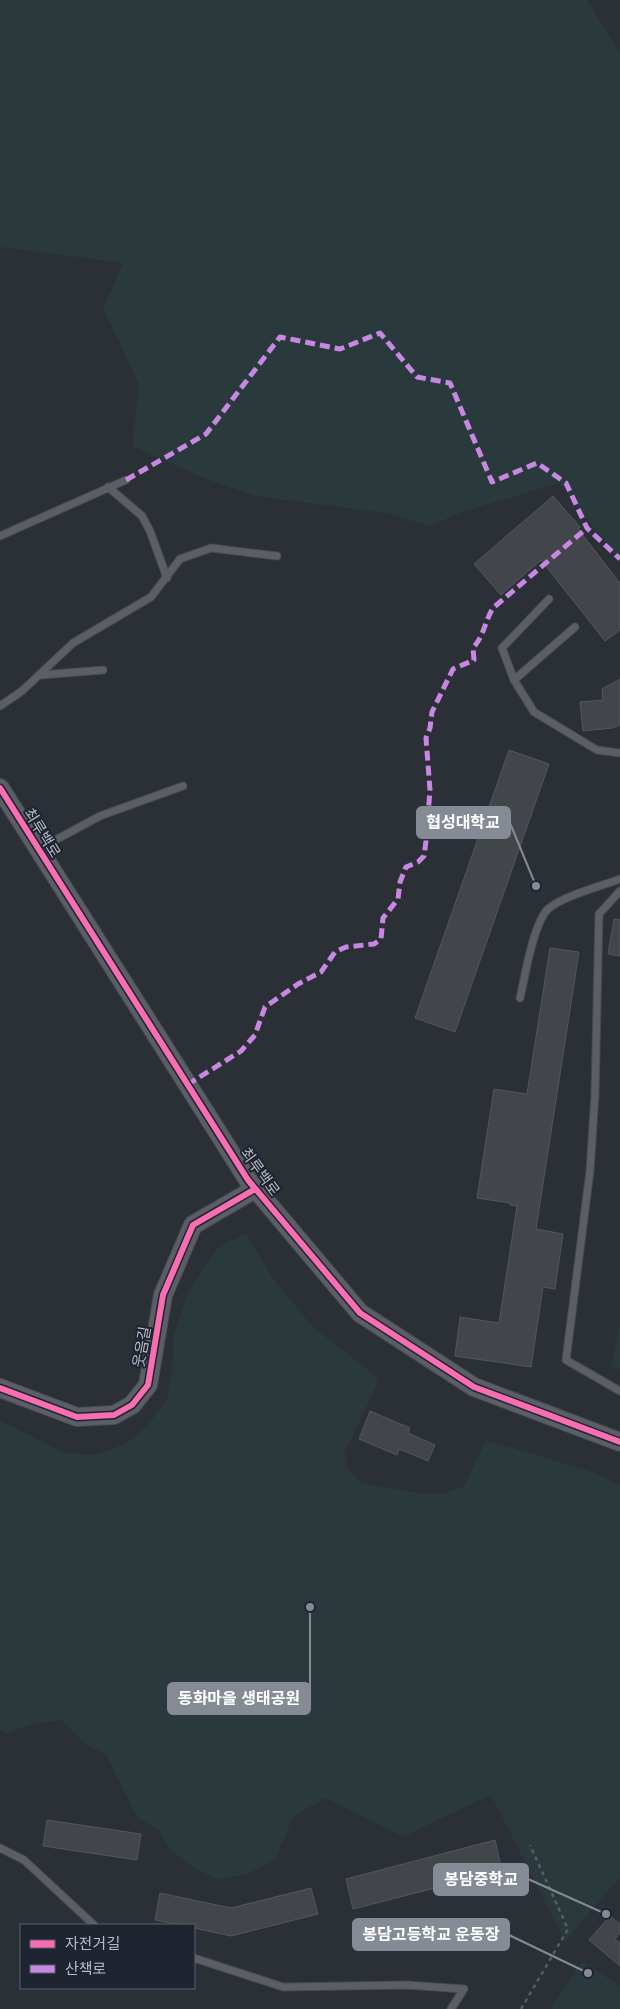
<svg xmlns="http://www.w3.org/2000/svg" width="620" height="2009" viewBox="0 0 620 2009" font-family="Mulish,'Noto Sans KR',sans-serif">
<rect width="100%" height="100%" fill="#2b2f36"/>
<g fill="#29393c">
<path d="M 0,0 L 587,0 L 620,52 L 620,561 L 559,483 L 460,513 L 430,526 L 384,513 L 255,496 L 206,479 L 132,446 L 139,384 L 103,309 L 123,263 L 0,247 Z"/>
<path d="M 246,1233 L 272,1277 L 312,1326 L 376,1376 L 378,1383 L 345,1452 L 347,1467 L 361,1483 L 427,1494 L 442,1494 L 464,1486 L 486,1440 L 593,1472 L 620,1485 L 620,1877 L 565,1942 L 491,1795 L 403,1837 L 325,1798 L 293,1817 L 276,1859 L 248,1874 L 219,1880 L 195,1869 L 171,1850 L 159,1831 L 137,1817 L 106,1755 L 89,1746 L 61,1720 L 33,1724 L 7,1733 L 0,1729 L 0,1420 L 65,1453 L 95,1455 L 126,1443 L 148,1425 L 167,1399 L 172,1371 L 173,1336 L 187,1295 L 201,1271 L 219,1246 Z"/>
<path d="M 620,1325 L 620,1369 L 611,1368 Z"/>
<path d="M 582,1961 L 620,1986 L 620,2009 L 550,2009 Z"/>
</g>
<g fill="#42464b" stroke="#53575d">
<path d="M 553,496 L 580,527 L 578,529 L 620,583 L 620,630 L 605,641 L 541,560 L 501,595 L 474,564 Z"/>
<path d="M 620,679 L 620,725 L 612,728 L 583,731 L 580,702 L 603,700 L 602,689 Z"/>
<path d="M 509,750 L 549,764 L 455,1032 L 415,1018 Z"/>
<path d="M 614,919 L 620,920 L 620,956 L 608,954 Z"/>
<path d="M 550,948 L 579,952 L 536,1229 L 563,1234 L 555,1289 L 543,1287 L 531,1367 L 455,1356 L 460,1317 L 499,1323 L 517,1206 L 510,1205 L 510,1203 L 477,1198 L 494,1089 L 527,1094 Z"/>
<path d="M 370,1411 L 410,1428 L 408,1433 L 435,1445 L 428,1461 L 399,1449 L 397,1455 L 359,1439 Z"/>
<path d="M 47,1820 L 141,1834 L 137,1860 L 43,1846 Z"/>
<path d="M 495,1840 L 502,1871 L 353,1909 L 346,1879 Z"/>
<path d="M 311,1888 L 318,1914 L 231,1936 L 194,1928 L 194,1925 L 180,1925 L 155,1920 L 160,1893 L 231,1908 Z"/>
<path d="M 610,1916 L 620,1924 L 620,1933 L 615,1939 L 620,1943 L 620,1966 L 589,1940 Z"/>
</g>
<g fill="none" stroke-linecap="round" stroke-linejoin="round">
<g stroke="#474a4f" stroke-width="9">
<g id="service">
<path d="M 108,487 L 142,516 L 150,531 L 167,578"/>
<path d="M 0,536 L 126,480"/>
<path d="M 549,599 L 502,648 L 514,680 L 534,712 L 597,750 L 620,753"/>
<path d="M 41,675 L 103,670"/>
<path d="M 514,680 L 575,627"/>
<path d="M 0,706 L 22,691 L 73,643 L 151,597 L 180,559 L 211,548 L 277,556"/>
<path d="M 39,849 L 100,816 L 183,786"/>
<path d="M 620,891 L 599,914 L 595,1095 L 590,1171 L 566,1360 L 620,1391"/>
<path d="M 520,998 C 525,977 533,924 548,909 C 563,896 601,886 620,879"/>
<path d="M 0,1848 L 24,1860 L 94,1925"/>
<path d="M 194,1958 L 283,1987 L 407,1985 L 464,1989 L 451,2009"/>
</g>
</g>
<g stroke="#474a4f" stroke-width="20">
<g id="tertiary">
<path d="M 0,788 L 248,1180 L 360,1313 L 474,1387 L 620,1442"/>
<path d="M 0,1388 L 77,1417 L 114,1415 L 132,1405 L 148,1385 L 163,1295 L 193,1225 L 255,1189"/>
</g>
</g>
<path stroke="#595d61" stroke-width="2.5" stroke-dasharray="4 4" stroke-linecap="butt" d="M 521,2009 L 568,1929 L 530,1845"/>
<use href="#service" stroke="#5b5e64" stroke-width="7"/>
<use href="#tertiary" stroke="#5b5e64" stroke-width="18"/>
<g stroke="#c787e3" stroke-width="5" stroke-dasharray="10 5" stroke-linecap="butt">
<path d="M 126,480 L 206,434 L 280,337 L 340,349 L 380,333 L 417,377 L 450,383 L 492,482 L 537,463 L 566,483 L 587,528 L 620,559"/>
<path d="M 187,1085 L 241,1051 L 255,1035 L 265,1007 L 298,984 L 321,972 L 335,952 L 346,947 L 374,944 L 381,939 L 383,918 L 398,899 L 400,882 L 406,867 L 418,862 L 424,856 L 426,841 L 430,790 L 426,738 L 430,728 L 432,712 L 453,669 L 474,660 L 473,648 C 485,634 484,623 493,608 L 587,528"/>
</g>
<g stroke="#1f2530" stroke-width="9">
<g id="cycleway">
<path d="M 0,788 L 248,1180 L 360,1313 L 474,1387 L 620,1442"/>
<path d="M 0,1388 L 77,1417 L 114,1415 L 132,1405 L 148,1385 L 163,1295 L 193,1225 L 255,1189"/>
</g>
</g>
<use href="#cycleway" stroke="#f96db3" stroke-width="6"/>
</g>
<g text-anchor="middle" stroke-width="4" stroke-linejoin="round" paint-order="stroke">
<g font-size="15" fill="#b6bcc7" stroke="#1f2530">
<text transform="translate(42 833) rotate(58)" y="5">최루백로</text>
<text transform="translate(260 1172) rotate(54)" y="5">최루백로</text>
<text transform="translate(142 1347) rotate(-80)" y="5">웃음길</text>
</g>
</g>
<path fill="none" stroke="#858b94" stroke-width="2" d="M536 886L510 823M310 1607L310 1699M606 1914L528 1879M588 1973L509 1935"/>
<g fill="#858b94" stroke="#1f2530" stroke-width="2">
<circle cx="536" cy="886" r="5"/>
<circle cx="310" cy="1607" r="5"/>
<circle cx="606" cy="1914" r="5"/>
<circle cx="588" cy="1973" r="5"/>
</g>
<g fill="#858b94" stroke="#858b94" stroke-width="2">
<rect x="417" y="807" width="93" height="31" rx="5"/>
<rect x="168" y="1683" width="142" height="31" rx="5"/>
<rect x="434" y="1864" width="94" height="31" rx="5"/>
<rect x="353" y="1919" width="156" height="31" rx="5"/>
</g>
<g font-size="16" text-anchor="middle" font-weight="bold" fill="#fff">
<text x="463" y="828">협성대학교</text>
<text x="239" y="1704">동화마을 생태공원</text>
<text x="481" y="1885">봉담중학교</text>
<text x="431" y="1940">봉담고등학교 운동장</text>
</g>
<rect x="20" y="1924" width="175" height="65" fill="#1f2530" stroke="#5b616c"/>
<rect x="30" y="1940" width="25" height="8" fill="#f96db3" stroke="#5b616c"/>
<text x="65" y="1949" font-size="15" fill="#b6bcc7">자전거길</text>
<rect x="30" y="1965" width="25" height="8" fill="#c787e3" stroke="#5b616c"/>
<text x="65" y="1974" font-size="15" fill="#b6bcc7">산책로</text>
</svg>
